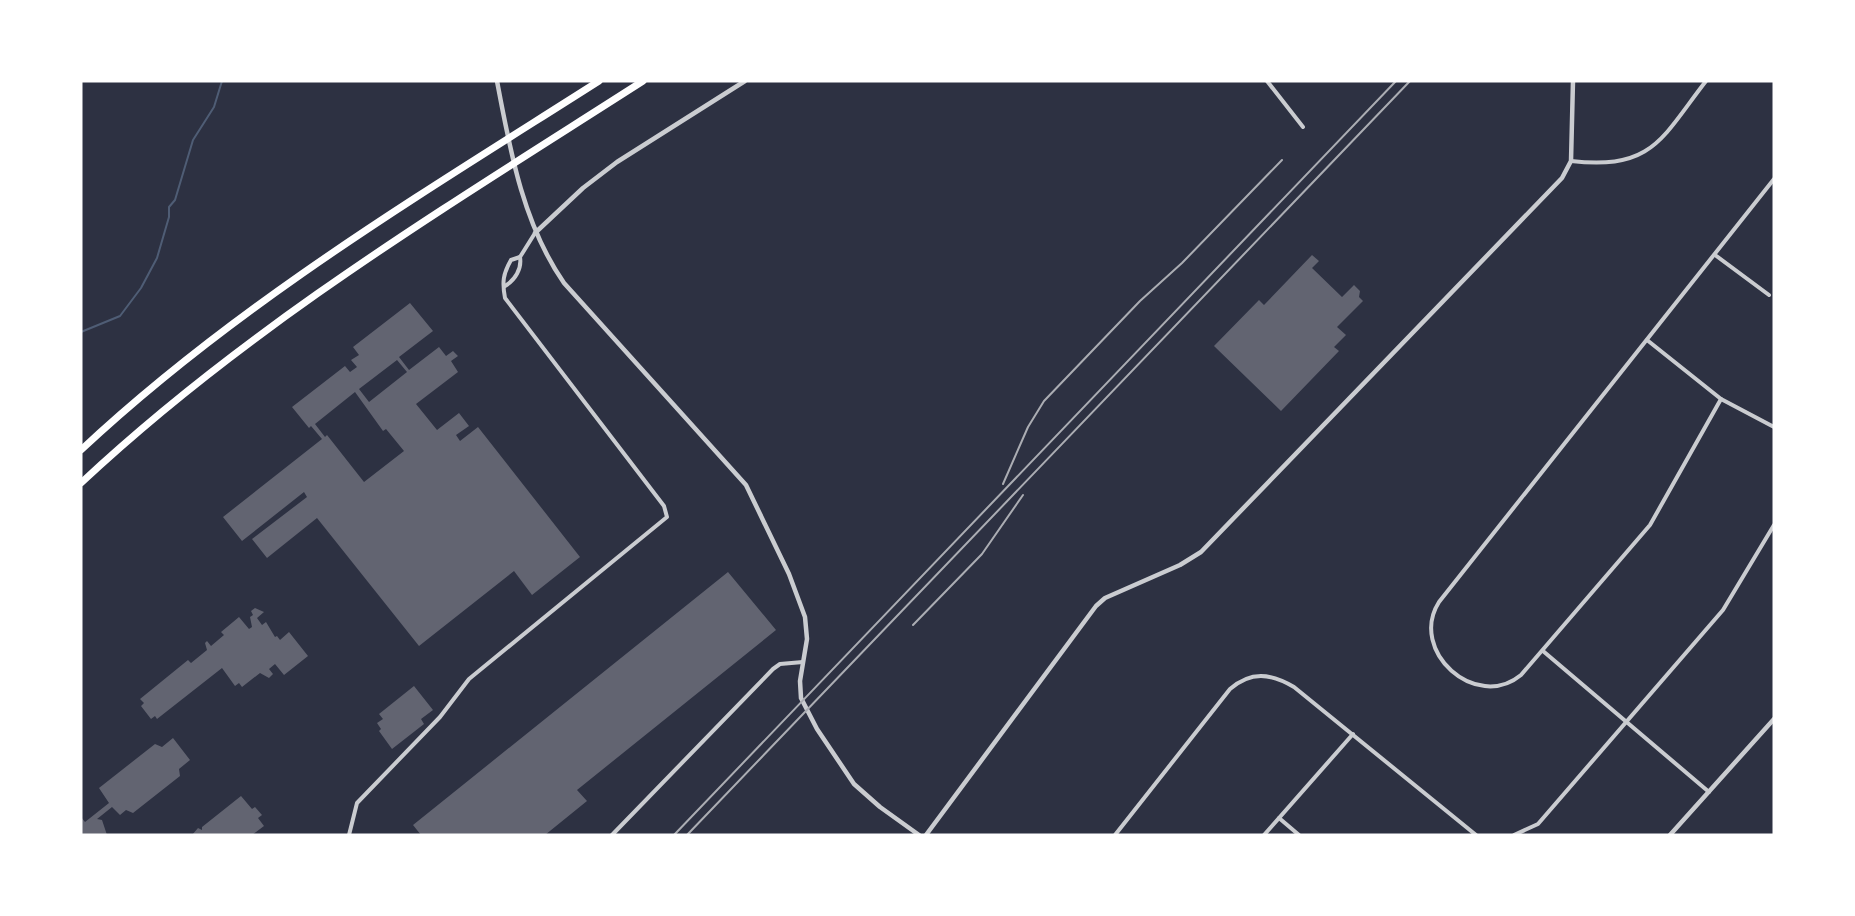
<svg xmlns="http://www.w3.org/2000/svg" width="1855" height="916" viewBox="0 0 1855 916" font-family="Figtree,sans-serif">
<rect width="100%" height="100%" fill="#2d3142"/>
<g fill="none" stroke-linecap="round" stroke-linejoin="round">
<path stroke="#4f5d75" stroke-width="2" d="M 81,332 L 120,316 L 141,288 L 157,258 L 169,217 L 169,207 L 175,200 L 193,140 L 214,107 L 222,81"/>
</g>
<g fill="#626471" fill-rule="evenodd">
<path d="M 1312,255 L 1319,261 L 1312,268 L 1342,297 L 1354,285 L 1360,291 L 1359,297 L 1363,301 L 1337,327 L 1346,335 L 1334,347 L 1339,351 L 1281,411 L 1214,346 L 1259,300 L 1264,305 Z"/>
<path d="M 410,303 L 433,331 L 399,357 L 409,370 L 439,347 L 446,356 L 453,351 L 458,356 L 451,361 L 458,372 L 416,404 L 437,430 L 459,413 L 469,426 L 456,435 L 460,441 L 478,427 L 580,557 L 532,595 L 514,571 L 419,646 L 317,518 L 267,558 L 252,539 L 307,497 L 304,492 L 242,541 L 223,517 L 322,439 L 311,426 L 309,428 L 292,407 L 345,366 L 350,372 L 357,367 L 351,360 L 359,355 L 353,347 ZM 397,360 L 407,372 L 369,402 L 359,389 ZM 355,392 L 383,431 L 386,429 L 404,451 L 364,482 L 327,435 L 325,437 L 315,424 Z"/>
<path d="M 728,572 L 776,630 L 577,790 L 587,801 L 545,835 L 421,835 L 413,825 Z"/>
<path d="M 255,608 L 264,612 L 257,618 L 262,625 L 266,622 L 275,637 L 277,636 L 280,640 L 289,632 L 308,656 L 284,675 L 275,664 L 269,669 L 273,674 L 269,678 L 260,673 L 242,687 L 239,683 L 235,686 L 222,668 L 157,719 L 155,716 L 151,719 L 141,706 L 144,703 L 140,699 L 188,660 L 191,663 L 207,650 L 205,643 L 207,641 L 211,646 L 224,635 L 221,632 L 239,617 L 249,629 L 252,627 L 250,617 L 253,615 L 251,611 Z"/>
<path d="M 414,686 L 433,710 L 421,719 L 424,724 L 392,749 L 379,731 L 381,729 L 377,723 L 383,719 L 379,714 Z"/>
<path d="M 173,738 L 190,760 L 179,769 L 180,776 L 133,813 L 126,810 L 120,815 L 112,807 L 97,819 L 102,820 L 107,835 L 81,835 L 81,817 L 85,822 L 109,803 L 99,788 L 155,744 L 162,747 Z"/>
<path d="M 241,796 L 252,809 L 255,807 L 262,815 L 258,818 L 264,826 L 252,835 L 192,835 L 198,828 L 202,830 L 202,827 Z"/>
</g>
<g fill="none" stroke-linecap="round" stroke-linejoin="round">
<g stroke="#caccd0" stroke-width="4">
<path d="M 1267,81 L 1303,127"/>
<path d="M 1571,161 C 1653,170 1661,139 1706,81"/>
<path d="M 1715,255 L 1769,295"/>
<path d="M 505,286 C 515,280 522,269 520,257"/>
<path d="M 1647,340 L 1721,399 L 1774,427"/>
<path d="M 1721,399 L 1650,525 L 1521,675 C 1476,712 1408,651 1439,602 L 1774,179"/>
<path d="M 1543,651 L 1709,792"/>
<path d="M 1279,818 L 1299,835"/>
<path d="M 349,835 L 357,803 L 440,717 L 469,679 L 667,517 L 664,506 L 505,298 C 502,282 503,274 511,260 L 520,257 L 535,233"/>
<path d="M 612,835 L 773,669 L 780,664 L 803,662"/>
<path d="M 1115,835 L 1230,689 C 1251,671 1270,673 1294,687 L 1476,835"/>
<path d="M 1264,835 L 1353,734"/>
<path d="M 1514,835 L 1538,824 L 1723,610 L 1774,525"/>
</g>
<g stroke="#caccd0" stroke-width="4.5">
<path d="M 497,81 C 510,150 523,224 564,283 L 746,485 L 789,574 L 805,617 L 807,639 L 800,681 L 801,698 L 817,729 L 854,784 L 880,807 L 919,835"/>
<path d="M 535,233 L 583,188 L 617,162 L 745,81"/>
<path d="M 926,835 L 1096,606 L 1105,598 L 1180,565 L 1201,552 L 1562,178 L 1571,161 L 1573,81"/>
<path d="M 1670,835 L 1774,719"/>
</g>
<g stroke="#fff" stroke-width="7">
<path d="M 81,450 C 237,304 420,195 599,81"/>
<path d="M 81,483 C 251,324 448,206 643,81"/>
</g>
<g stroke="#abadb3" stroke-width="2">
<path d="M 1003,484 L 1028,427 L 1044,401 L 1140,301 L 1182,263 L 1282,160"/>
<path d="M 913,625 L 982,554 L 1023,495"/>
<path d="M 674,835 L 1396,81"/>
<path d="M 687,835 L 1410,81"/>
</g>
</g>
<rect width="1855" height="916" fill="none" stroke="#ffffff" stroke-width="165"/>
</svg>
